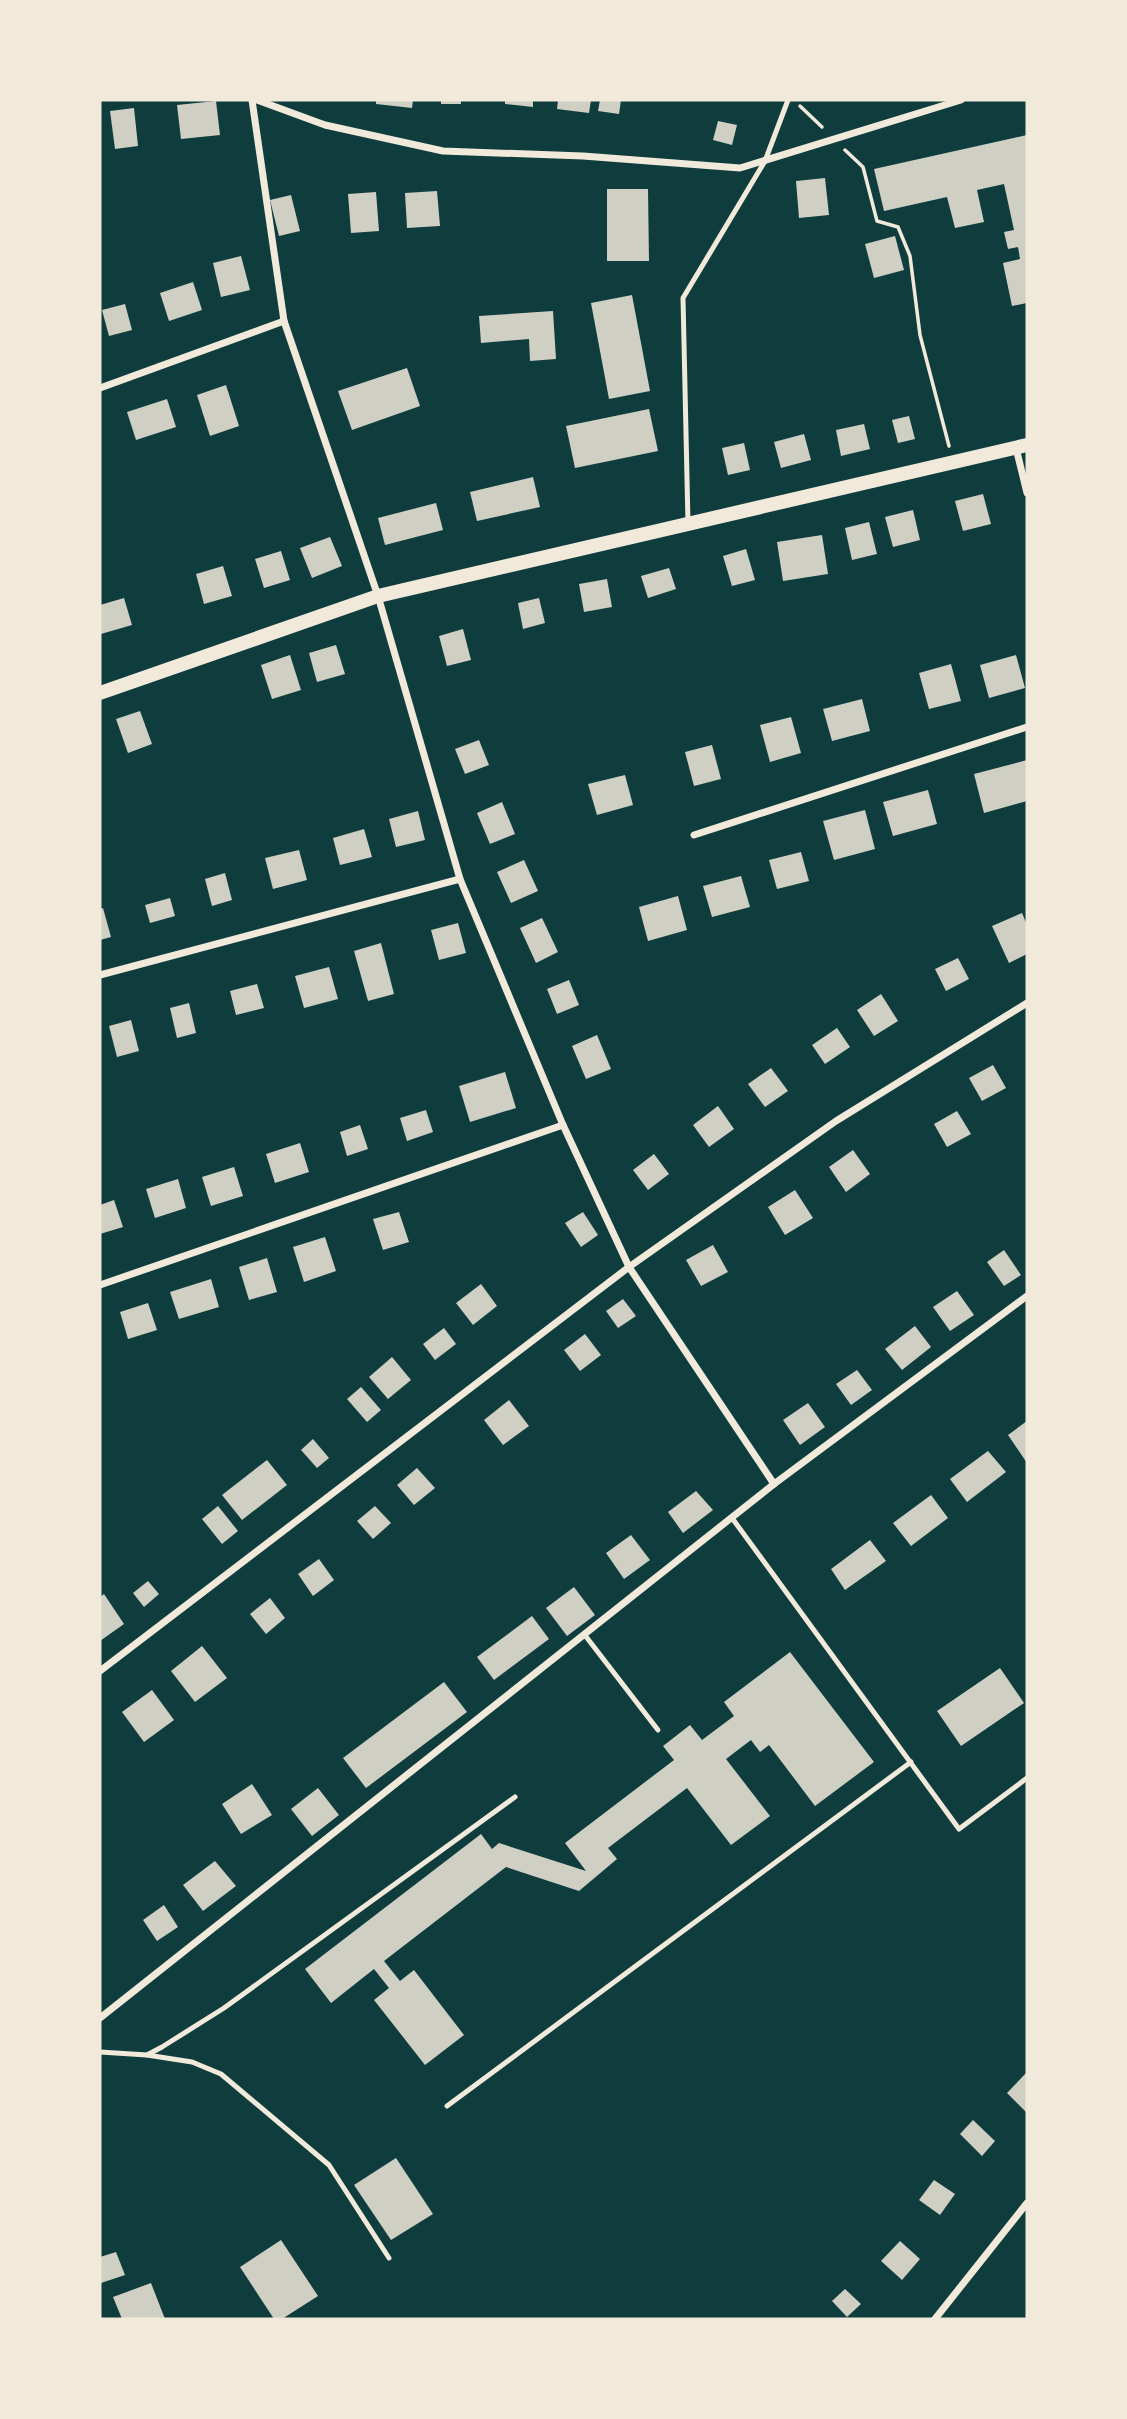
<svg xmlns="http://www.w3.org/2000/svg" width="1127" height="2419" viewBox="0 0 1127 2419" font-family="Manrope,sans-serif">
<rect width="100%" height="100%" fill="#0f3d3e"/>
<g fill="#cfcfc3">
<path d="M 376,100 L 413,100 L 412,108 L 376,104 Z"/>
<rect x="441" y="100" width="20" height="4"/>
<path d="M 505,100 L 533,100 L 533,107 L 505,104 Z"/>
<path d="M 558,100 L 591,100 L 589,113 L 557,109 Z"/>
<path d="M 600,100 L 621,100 L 619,114 L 598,111 Z"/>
<path d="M 216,101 L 220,135 L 181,139 L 177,105 Z"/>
<path d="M 134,108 L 138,146 L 115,149 L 110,111 Z"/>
<path d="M 718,121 L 737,125 L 732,145 L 713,140 Z"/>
<path d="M 1027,135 L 1027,303 L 1012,306 L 1003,263 L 1020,259 L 1018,247 L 1008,249 L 1004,232 L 1014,230 L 1004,184 L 977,190 L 984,222 L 955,228 L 947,197 L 884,211 L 874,169 Z"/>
<path d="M 825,178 L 829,215 L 799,218 L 796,181 Z"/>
<path d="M 607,189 L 648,189 L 649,261 L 607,261 Z"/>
<path d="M 437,191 L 440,226 L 407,228 L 405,193 Z"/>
<path d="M 376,192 L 379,231 L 351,233 L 348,194 Z"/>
<path d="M 291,195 L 300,231 L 279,236 L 270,200 Z"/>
<path d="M 895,236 L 904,270 L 874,278 L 865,244 Z"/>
<path d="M 241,256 L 250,290 L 221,297 L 213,263 Z"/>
<path d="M 193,282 L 202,310 L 169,321 L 160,293 Z"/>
<path d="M 632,295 L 650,391 L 609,399 L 591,303 Z"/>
<path d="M 125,304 L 132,330 L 109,336 L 102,310 Z"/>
<path d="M 553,311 L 556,359 L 530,361 L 529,339 L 481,343 L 479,316 Z"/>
<path d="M 407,368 L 420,406 L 352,430 L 338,391 Z"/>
<path d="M 226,385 L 239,426 L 210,436 L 197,395 Z"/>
<path d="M 167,399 L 176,427 L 136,440 L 127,412 Z"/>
<path d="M 649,409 L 658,451 L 575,468 L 566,426 Z"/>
<path d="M 909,416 L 915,439 L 898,443 L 892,420 Z"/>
<path d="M 864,424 L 870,449 L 841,456 L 836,430 Z"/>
<path d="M 804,434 L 811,460 L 781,468 L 774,442 Z"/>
<path d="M 744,443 L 750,470 L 728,475 L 722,448 Z"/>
<path d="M 533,477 L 540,507 L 477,521 L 470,492 Z"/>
<path d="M 983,494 L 991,524 L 963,531 L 955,501 Z"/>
<path d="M 436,503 L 443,530 L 385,545 L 378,518 Z"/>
<path d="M 913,510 L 920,540 L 893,547 L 885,517 Z"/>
<path d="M 869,522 L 877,554 L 852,560 L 845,528 Z"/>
<path d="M 822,535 L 828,574 L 783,581 L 777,542 Z"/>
<path d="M 330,537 L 342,566 L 312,578 L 300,548 Z"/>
<path d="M 746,549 L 755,580 L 732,586 L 723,556 Z"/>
<path d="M 281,551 L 290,580 L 264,588 L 255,559 Z"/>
<path d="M 223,566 L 232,596 L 204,604 L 196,574 Z"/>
<path d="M 669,568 L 676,589 L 648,598 L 641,576 Z"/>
<path d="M 607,579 L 612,607 L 584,612 L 579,584 Z"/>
<path d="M 124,598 L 132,625 L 101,634 L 100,605 Z"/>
<path d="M 539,598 L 545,623 L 523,629 L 518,603 Z"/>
<path d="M 463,629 L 471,660 L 447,666 L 439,636 Z"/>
<path d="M 336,645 L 345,674 L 317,682 L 309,653 Z"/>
<path d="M 290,655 L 301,690 L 272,699 L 261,665 Z"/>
<path d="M 1016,655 L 1025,688 L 989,698 L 980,665 Z"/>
<path d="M 951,664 L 961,701 L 929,709 L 919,673 Z"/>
<path d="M 862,699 L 870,731 L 832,741 L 823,709 Z"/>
<path d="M 140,711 L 152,744 L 128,753 L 116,719 Z"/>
<path d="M 791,717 L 801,753 L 770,762 L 760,725 Z"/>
<path d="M 479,740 L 489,765 L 465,774 L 455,749 Z"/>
<path d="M 712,745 L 721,779 L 694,786 L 685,752 Z"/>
<path d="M 1027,760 L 1027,801 L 984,813 L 974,774 Z"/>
<path d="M 625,775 L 633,805 L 597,815 L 588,784 Z"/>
<path d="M 928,790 L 937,824 L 893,836 L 883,802 Z"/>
<path d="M 502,802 L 515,834 L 490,844 L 477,813 Z"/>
<path d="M 865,810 L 875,849 L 834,860 L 823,821 Z"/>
<path d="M 418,811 L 425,840 L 396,847 L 389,819 Z"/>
<path d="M 364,829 L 372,857 L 340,865 L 333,838 Z"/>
<path d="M 299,850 L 307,880 L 273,889 L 265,858 Z"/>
<path d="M 801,852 L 809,881 L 777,889 L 769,860 Z"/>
<path d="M 524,860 L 538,891 L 511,903 L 497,872 Z"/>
<path d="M 225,873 L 232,900 L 212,906 L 205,879 Z"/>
<path d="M 741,876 L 750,907 L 712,917 L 703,886 Z"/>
<path d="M 678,896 L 687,930 L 648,941 L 639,907 Z"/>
<path d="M 170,898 L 175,916 L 150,923 L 145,905 Z"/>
<path d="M 103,908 L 111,937 L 100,940 L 100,909 Z"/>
<path d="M 1022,913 L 1027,925 L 1027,954 L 1009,963 L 992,926 Z"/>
<path d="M 542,918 L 558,952 L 536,963 L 520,928 Z"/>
<path d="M 458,923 L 466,953 L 439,960 L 431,930 Z"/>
<path d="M 381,943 L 394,994 L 368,1001 L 354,951 Z"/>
<path d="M 958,958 L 969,979 L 946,991 L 935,969 Z"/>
<path d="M 329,967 L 338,999 L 304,1008 L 295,976 Z"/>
<path d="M 569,980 L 579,1005 L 557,1014 L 547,989 Z"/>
<path d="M 257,984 L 264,1008 L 236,1015 L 230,991 Z"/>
<path d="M 881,994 L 898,1021 L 874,1036 L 857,1010 Z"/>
<path d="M 189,1003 L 196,1033 L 177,1038 L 170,1008 Z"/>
<path d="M 131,1020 L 139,1051 L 117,1057 L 109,1026 Z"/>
<path d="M 837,1028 L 850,1047 L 825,1064 L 812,1045 Z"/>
<path d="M 597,1035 L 611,1069 L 586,1079 L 572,1046 Z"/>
<path d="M 993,1065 L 1006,1088 L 982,1101 L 969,1078 Z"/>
<path d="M 771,1068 L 788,1091 L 765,1107 L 748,1084 Z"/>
<path d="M 505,1072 L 516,1108 L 470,1122 L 459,1086 Z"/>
<path d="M 718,1106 L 734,1129 L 709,1147 L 693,1125 Z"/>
<path d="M 426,1110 L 433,1132 L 407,1141 L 400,1118 Z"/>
<path d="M 957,1111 L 971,1134 L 947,1147 L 934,1124 Z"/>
<path d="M 360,1125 L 368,1149 L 347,1156 L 340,1132 Z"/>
<path d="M 300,1143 L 309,1172 L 275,1183 L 266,1154 Z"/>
<path d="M 853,1150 L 870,1174 L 846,1192 L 829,1167 Z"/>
<path d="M 654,1154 L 669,1174 L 648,1190 L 633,1170 Z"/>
<path d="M 234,1167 L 243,1196 L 211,1206 L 202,1177 Z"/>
<path d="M 178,1179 L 186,1208 L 155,1218 L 146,1189 Z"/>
<path d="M 795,1190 L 813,1218 L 785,1235 L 768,1207 Z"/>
<path d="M 114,1200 L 123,1227 L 100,1234 L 100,1205 Z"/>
<path d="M 399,1212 L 409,1242 L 383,1250 L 373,1219 Z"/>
<path d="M 583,1212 L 598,1235 L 581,1247 L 565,1223 Z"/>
<path d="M 325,1237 L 336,1271 L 304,1282 L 293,1247 Z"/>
<path d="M 713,1245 L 728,1272 L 701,1286 L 686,1260 Z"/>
<path d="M 1004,1250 L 1021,1275 L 1004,1286 L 987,1262 Z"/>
<path d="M 267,1258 L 277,1292 L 249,1300 L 239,1267 Z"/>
<path d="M 211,1279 L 219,1307 L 179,1319 L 170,1292 Z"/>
<path d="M 481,1284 L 497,1306 L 473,1325 L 456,1303 Z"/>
<path d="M 957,1291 L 974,1315 L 950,1331 L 933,1307 Z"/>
<path d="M 623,1299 L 636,1316 L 618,1328 L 606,1311 Z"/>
<path d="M 148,1303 L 157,1330 L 128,1339 L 120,1312 Z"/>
<path d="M 915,1326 L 931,1347 L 902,1370 L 885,1349 Z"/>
<path d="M 444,1328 L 456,1344 L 435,1360 L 423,1344 Z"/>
<path d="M 585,1334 L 601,1355 L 580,1371 L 564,1350 Z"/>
<path d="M 392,1357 L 411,1380 L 388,1399 L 369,1377 Z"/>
<path d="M 857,1370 L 872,1390 L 851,1405 L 836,1384 Z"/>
<path d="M 361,1387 L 381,1410 L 367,1422 L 347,1399 Z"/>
<path d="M 509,1400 L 529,1426 L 503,1445 L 484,1420 Z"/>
<path d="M 808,1403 L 825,1427 L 800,1445 L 783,1420 Z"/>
<path d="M 1027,1421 L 1027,1463 L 1008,1435 Z"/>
<path d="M 313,1439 L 329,1458 L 317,1468 L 301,1450 Z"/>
<path d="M 988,1451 L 1006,1472 L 967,1502 L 950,1479 Z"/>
<path d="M 267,1460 L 287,1485 L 242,1520 L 222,1495 Z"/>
<path d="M 417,1468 L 435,1488 L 414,1505 L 397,1485 Z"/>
<path d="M 696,1491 L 713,1510 L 683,1533 L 668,1512 Z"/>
<path d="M 931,1495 L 948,1518 L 911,1546 L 893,1523 Z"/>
<path d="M 218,1506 L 238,1531 L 222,1544 L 202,1519 Z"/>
<path d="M 375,1506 L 391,1523 L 373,1539 L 357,1521 Z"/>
<path d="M 631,1535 L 650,1560 L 624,1579 L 606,1553 Z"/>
<path d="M 870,1540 L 886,1561 L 845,1590 L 831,1569 Z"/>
<path d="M 319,1559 L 334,1580 L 313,1596 L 298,1574 Z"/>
<path d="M 148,1581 L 159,1594 L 144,1607 L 133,1593 Z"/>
<path d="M 574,1587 L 595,1615 L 567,1636 L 546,1608 Z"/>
<path d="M 104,1594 L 124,1624 L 100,1641 L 100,1597 Z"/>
<path d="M 270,1598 L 285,1618 L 266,1634 L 250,1614 Z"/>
<path d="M 532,1616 L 549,1639 L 494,1680 L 477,1657 Z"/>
<path d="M 202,1646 L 227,1678 L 195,1702 L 171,1671 Z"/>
<path d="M 790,1652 L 874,1762 L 815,1806 L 769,1745 L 760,1752 L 751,1740 L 726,1759 L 770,1816 L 731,1845 L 687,1788 L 608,1848 L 617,1859 L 579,1891 L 506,1867 L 384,1961 L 400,1981 L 414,1970 L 464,2035 L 425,2065 L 374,2000 L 389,1988 L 374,1969 L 331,2003 L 305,1969 L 481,1834 L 492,1849 L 499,1843 L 586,1871 L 565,1843 L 674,1760 L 663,1746 L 690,1725 L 702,1740 L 734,1716 L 724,1702 Z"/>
<path d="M 1000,1668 L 1024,1703 L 961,1746 L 937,1711 Z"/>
<path d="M 444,1682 L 467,1712 L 366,1788 L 343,1758 Z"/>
<path d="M 152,1690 L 174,1720 L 144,1742 L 122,1712 Z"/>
<path d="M 252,1784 L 272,1815 L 241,1834 L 222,1804 Z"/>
<path d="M 318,1788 L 339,1815 L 312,1836 L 291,1809 Z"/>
<path d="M 215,1861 L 236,1886 L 203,1911 L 183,1885 Z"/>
<path d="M 164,1905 L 178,1927 L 157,1941 L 143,1920 Z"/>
<path d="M 1027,2072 L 1027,2113 L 1007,2093 Z"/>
<path d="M 973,2120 L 995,2141 L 982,2156 L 960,2134 Z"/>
<path d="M 396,2158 L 433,2214 L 391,2240 L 354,2185 Z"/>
<path d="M 934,2180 L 955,2194 L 940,2215 L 919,2200 Z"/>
<path d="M 281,2240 L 318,2296 L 282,2319 L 274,2319 L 240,2267 Z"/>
<path d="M 900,2241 L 920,2259 L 902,2280 L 881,2261 Z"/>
<path d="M 116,2252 L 125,2275 L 101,2283 L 100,2257 Z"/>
<path d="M 151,2283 L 165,2319 L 122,2319 L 113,2297 Z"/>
<path d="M 845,2289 L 861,2304 L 847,2317 L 832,2301 Z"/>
</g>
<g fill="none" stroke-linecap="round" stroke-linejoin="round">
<g stroke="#f1e9da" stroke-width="3.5">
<path d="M 800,106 L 822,127"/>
<path d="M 845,150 L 863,167 L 877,221 L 898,227 L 910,256 L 920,335 L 949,446"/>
</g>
<g stroke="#f1e9da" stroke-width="5">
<path d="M 688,523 L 683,298 L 765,161 L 788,100"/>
<path d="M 732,1518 L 959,1829 L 1027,1778"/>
<path d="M 584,1634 L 658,1730"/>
<path d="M 100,2052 L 147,2055 L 162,2047 L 224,2008 L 515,1797"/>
<path d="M 147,2055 L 192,2062 L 221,2074 L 329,2165 L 389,2258"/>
<path d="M 447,2106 L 911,1762"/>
</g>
<g stroke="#f1e9da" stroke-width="7">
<path d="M 252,100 L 284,321 L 378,596 L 460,879 L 563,1125 L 629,1267 L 774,1484"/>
<path d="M 257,100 L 325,125 L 443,151 L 583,156 L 740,168 L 961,100"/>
<path d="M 100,388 L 284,321"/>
<path d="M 1016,448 L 1027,493"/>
<path d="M 694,835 L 1027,727"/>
<path d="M 100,975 L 460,879"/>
<path d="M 100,1285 L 563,1125"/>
<path d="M 100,1671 L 629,1267 L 836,1121 L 1027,1003"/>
<path d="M 100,2018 L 774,1484 L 1027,1296"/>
<path d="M 935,2319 L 1027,2203"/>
</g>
<path stroke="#f1e9da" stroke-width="14" d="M 100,693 L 378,596 L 1027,445"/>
</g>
<rect width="1127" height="2419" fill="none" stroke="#f1e9da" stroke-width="203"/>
</svg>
